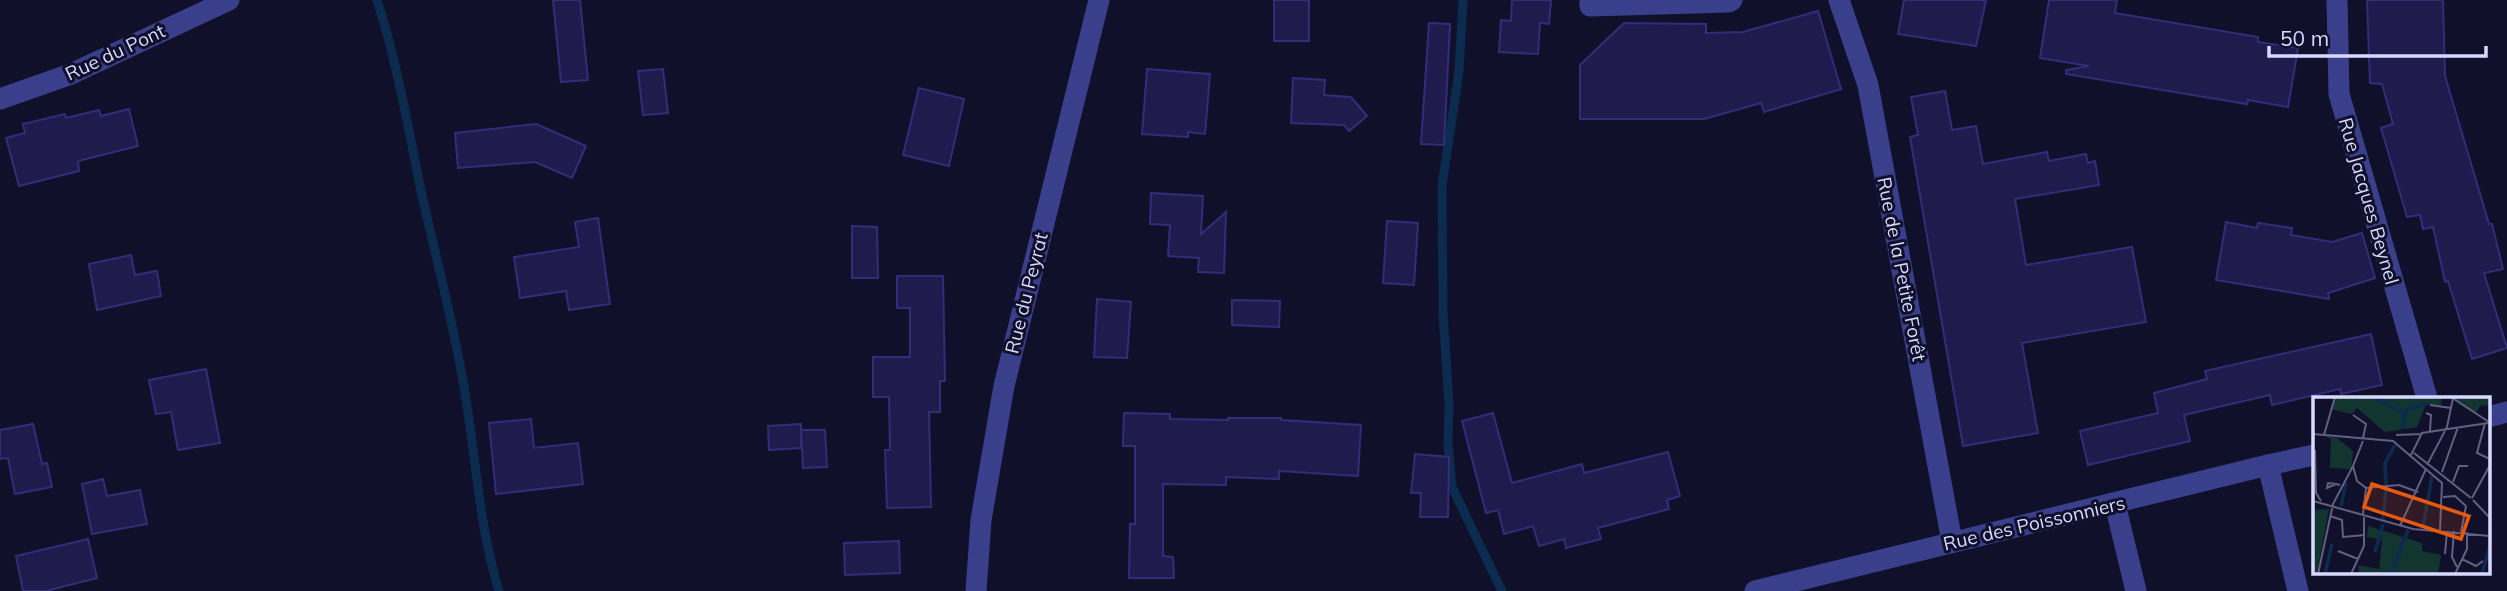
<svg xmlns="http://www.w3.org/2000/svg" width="2507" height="591" viewBox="0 0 2507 591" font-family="Mulish,sans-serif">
<rect width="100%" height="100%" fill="#11102b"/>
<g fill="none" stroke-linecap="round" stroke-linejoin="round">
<g stroke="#0b2b4f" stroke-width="9">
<path d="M 377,0 C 397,62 408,127 421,191 C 436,258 454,324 465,393 C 476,459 479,526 499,591"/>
<path d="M 1463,0 L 1459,72 L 1442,185 L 1443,314 L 1449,403 L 1448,444 L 1452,487 L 1502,591"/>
</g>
</g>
<g fill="#1f1b4c" stroke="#332c79" stroke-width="2">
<path d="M 553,0 L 580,0 L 588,80 L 561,82 Z"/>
<rect x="1274" y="0" width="35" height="41"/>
<path d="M 1512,0 L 1551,0 L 1549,24 L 1540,23 L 1538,54 L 1499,52 L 1501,20 L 1511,21 Z"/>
<path d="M 1904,0 L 1986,0 L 1976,46 L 1898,34 Z"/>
<path d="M 2049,0 L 2117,0 L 2115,13 L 2258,37 L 2258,42 L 2298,48 L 2288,107 L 2248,100 L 2247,104 L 2066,74 L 2066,70 L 2089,66 L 2040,58 Z"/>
<path d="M 2367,0 L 2443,0 L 2445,76 L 2489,224 L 2492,224 L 2503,269 L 2484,273 L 2507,348 L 2472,359 L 2448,281 L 2445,282 L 2433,227 L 2423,229 L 2420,215 L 2407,217 L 2381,128 L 2393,124 L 2382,84 L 2370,83 Z"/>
<path d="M 1818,11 L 1841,89 L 1764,112 L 1761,103 L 1704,119 L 1580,119 L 1580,65 L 1624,23 L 1706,24 L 1706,33 L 1743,32 Z"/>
<path d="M 1429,23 L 1450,24 L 1444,145 L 1421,144 Z"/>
<path d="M 663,69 L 668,113 L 643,115 L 638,71 Z"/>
<path d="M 1147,69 L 1210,74 L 1205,134 L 1188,132 L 1188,137 L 1142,134 Z"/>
<path d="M 1293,78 L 1325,80 L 1324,95 L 1351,97 L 1367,116 L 1349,131 L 1344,125 L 1291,123 Z"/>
<path d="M 919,88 L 964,99 L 949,166 L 903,155 Z"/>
<path d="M 1945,91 L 1952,130 L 1976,126 L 1983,164 L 2047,152 L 2049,161 L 2086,154 L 2088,163 L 2095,161 L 2099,185 L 2015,199 L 2026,265 L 2132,247 L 2146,322 L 2022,343 L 2038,433 L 1963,446 L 1910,137 L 1918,135 L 1911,97 Z"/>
<path d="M 129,109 L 138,146 L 78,161 L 79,171 L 19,186 L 6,138 L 25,133 L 23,124 L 65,114 L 66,118 L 99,110 L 101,116 Z"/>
<path d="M 536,124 L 586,146 L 572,178 L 535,162 L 458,168 L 455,133 Z"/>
<path d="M 1151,193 L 1203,196 L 1201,234 L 1226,212 L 1224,273 L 1198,272 L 1199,258 L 1168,256 L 1170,225 L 1150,224 Z"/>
<path d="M 598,218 L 610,304 L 569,310 L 566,291 L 520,298 L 514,257 L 579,247 L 575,222 Z"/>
<path d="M 1387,221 L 1418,223 L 1414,285 L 1383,283 Z"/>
<path d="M 2226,222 L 2257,228 L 2258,223 L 2292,228 L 2291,235 L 2332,242 L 2362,233 L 2375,278 L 2328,293 L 2329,299 L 2216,280 Z"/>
<path d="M 852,226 L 877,227 L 878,278 L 852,278 Z"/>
<path d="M 131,255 L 135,275 L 157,271 L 161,296 L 97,310 L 89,264 Z"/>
<path d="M 897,276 L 943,276 L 945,381 L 940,381 L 940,412 L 929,412 L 931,507 L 887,508 L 885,450 L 890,450 L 889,397 L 873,397 L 873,357 L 910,357 L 910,308 L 897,308 Z"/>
<path d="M 1097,299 L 1131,302 L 1127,358 L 1094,357 Z"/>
<path d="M 1232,300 L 1280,301 L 1279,327 L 1232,325 Z"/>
<path d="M 2371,334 L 2382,385 L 2341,394 L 2340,389 L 2272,405 L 2270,395 L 2184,415 L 2190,441 L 2088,465 L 2080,431 L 2158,413 L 2154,393 L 2207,379 L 2205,371 Z"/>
<path d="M 206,369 L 220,443 L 178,450 L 171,412 L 156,414 L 149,380 Z"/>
<path d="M 1124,413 L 1170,414 L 1170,419 L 1228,420 L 1228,418 L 1281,418 L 1281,420 L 1361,425 L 1358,476 L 1279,471 L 1279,479 L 1226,477 L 1226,485 L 1163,484 L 1163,556 L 1173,557 L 1174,578 L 1129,578 L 1130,524 L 1135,524 L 1135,446 L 1123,446 Z"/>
<path d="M 1493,413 L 1512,483 L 1582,464 L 1584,473 L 1668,452 L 1680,496 L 1667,500 L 1669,509 L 1598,528 L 1601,539 L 1566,548 L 1564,539 L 1539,546 L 1533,526 L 1504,534 L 1498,510 L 1486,513 L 1462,421 Z"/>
<path d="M 531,419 L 534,448 L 578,443 L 583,484 L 496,494 L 489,423 Z"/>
<path d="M 33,424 L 42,464 L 47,463 L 52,487 L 15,494 L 8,458 L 0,459 L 0,430 Z"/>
<path d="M 801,424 L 801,448 L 769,450 L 768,426 Z"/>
<path d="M 801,430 L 825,430 L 827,467 L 803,468 Z"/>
<path d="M 1415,454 L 1449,457 L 1448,517 L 1420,517 L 1421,493 L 1411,493 Z"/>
<path d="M 103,479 L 107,496 L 140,490 L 147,524 L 92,534 L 82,484 Z"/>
<path d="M 88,539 L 97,578 L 46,591 L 23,591 L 16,556 Z"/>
<path d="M 899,541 L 900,573 L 845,575 L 844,543 Z"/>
</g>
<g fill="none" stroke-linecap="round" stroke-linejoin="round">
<g stroke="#393f8b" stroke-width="21">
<path d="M 1590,0 L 1590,6 L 1729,2 L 1732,0"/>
<path d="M 1839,0 L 1868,85 L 1952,542"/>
<path d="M 2337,0 L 2339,94 L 2427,398"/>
<path d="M 0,99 L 71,74 L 229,0"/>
<path d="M 2488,417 L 2507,412"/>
<path d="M 2268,465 L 2298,591"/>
<path d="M 2115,504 L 2136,591"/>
<path d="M 976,591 L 981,520 L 1004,386 L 1099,0"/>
<path d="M 1755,591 L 2268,465 L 2314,455"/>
</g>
</g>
<g text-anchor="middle" stroke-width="6" stroke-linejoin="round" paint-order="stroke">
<g font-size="19" fill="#d9d9ff" stroke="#11102b">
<text transform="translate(115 52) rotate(-25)" y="7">Rue du Pont</text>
<text transform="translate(2369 201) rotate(74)" y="7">Rue Jacques Beynel</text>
<text transform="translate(1902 269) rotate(79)" y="7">Rue de la Petite Forêt</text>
<text transform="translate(1026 293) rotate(-76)" y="7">Rue du Peyrat</text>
<text transform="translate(2034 523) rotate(-13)" y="7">Rue des Poissonniers</text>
</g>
</g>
<g transform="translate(2313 397)">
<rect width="177" height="177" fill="#11102b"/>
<path d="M 23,0 L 129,0 L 128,9 L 113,7 L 104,30 L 72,35 L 44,11 L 39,17 L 17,12 ZM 136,0 L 177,0 L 177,8 L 167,9 L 162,17 ZM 11,39 L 24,41 L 40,54 L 38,72 L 17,71 L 18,42 ZM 16,112 L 4,176 L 0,175 L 0,113 ZM 55,129 L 109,146 L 109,154 L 128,158 L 125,177 L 46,177 L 45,168 L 66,172 L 69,143 L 54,140 Z" fill="#123530"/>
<path fill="none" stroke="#0b2b4f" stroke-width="3.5" d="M 62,1 L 92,17M 89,32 L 94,12 L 116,6M 73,88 L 72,66 L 82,48M 28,109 L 33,86M 70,124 L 73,91M 110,130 L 119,79M 62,155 L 70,127M 12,177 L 19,147M 78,177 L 95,133M 169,177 L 177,149"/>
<path fill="none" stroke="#616080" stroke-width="2" d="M 138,0 L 176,25M 117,8 L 138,11M 113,16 L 118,18 L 117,34M 40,18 L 53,27 L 50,41M 172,26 L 164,56 L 177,62M 0,37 L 80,44 L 129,86 L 127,133M 11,38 L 22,0M 83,38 L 108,37M 50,44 L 40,69 L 44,84 L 53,91 L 50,117M 2,53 L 3,96 L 8,104M 101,56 L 158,101M 97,60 L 109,36 L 175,26M 114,68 L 134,30 L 140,1M 129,75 L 145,30M 140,85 L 146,69 L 155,69M 23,87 L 14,91 L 15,86 L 23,87 L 27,88M 53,91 L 86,88 L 105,95M 130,100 L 142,99 L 153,109 L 148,135M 159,101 L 177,68M 160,103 L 177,121M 0,104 L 100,132 L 177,139M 17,119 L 29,123 L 30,140 L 52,138M 87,129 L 113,72M 141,134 L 139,160 L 144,170M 25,154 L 45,162M 132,157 L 134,134M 149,162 L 163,169 L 170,164M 5,177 L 20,107 L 40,69M 38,177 L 51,149 L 51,120M 142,177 L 154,152 L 154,135"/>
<path fill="#e8590c" fill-opacity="0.15" stroke="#e8590c" stroke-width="3.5" d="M 59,87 L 156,119 L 148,142 L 51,110 Z"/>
<rect width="177" height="177" fill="none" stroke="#d9d9ff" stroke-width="3.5"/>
</g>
<path d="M2269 46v10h217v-10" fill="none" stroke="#d9d9ff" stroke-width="3.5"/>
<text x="2280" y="46" font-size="21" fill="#d9d9ff" stroke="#11102b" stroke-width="5" paint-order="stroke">50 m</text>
</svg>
